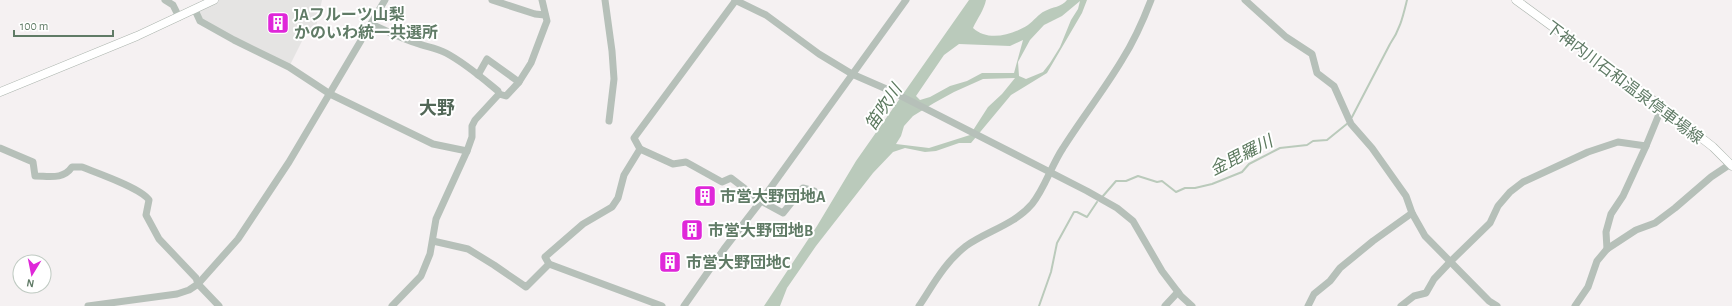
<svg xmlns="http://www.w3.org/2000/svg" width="1732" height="306" viewBox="0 0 1732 306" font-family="'Alegreya Sans','Noto Sans JP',sans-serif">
<rect width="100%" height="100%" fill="#f5f1f2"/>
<path fill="#e5e4e3" d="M 214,0 L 322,0 L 314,36 L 305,35 L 289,67 L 200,21 L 195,10 Z"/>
<path fill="#bacabb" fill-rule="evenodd" d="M 969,0 L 986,0 C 984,10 977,19 973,28 C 988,42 1012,35 1028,25 C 1034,21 1038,14 1045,11 C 1052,7 1062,7 1067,0 L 1087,0 L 1082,13 L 1047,73 L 1011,95 L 971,143 L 959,143 L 936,151 L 925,152 L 905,148 L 893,152 L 873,173 L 816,246 L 787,288 L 780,306 L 764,306 L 817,226 L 856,161 ZM 1080,1 L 1078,9 L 1071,20 L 1060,47 L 1050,63 L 1043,72 L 1026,79 L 1019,76 L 1018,62 L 1030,40 L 1044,25 L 1062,16 ZM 1023,40 L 1014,73 L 982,73 L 967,81 L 950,86 L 930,97 L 920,100 L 916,96 L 944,55 L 959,44 L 1010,46 ZM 1015,78 L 1002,94 L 988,107 L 970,135 L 929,148 L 896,144 L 901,136 L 904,126 L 913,116 L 934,103 L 954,92 L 983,79 Z"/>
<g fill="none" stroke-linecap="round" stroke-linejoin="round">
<g stroke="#bacabb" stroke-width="2">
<path d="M 1352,117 L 1390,44 C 1400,30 1403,16 1407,0"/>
<path d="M 1103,196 L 1116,181 L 1126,181 L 1138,176 L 1157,182 L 1162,181 L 1176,192 L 1185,188 L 1195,188 L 1212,184 L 1242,172 L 1249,164 L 1280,148 L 1307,145 L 1313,141 L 1327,140 L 1348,123"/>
<path d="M 1039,306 L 1051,272 L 1057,243 L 1074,212 L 1077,212 L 1087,217 L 1097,202"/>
</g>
<g stroke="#abb4ad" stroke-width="9">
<g id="major">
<path d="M 1516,0 L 1662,107 L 1713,147 L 1732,166"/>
<path d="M 0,92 L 137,36 L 214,0"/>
</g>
</g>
<g stroke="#b6c0b9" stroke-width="7">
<path d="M 165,0 L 173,5 L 179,17"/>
<path d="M 492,0 L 535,14 L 545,15"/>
<path d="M 605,0 L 612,51 L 614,79 L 609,121"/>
<path d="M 735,0 L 766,15 L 819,54 L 852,74 L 891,91 L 1087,191 L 1117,208 L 1133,221 L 1162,271 L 1181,296 L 1192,306"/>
<path d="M 1245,0 L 1286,37 L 1312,54 L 1317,73 L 1334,86 L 1351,124 L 1372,148 L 1406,196 L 1412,213 L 1425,236 L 1489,301 L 1497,306"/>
<path d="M 195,10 L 200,21 L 234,40 L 289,67 L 330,94 L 433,144 L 467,151"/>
<path d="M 371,24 C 386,31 401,38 416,43 C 426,47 435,47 446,53 C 465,63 481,77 498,91 L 499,94"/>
<path d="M 478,75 L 487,59 L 519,82"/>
<path d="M 0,148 L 33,162 L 35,176 C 49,176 63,180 72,167 L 82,167 C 97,173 141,188 149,200 L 146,215 L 159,239 L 196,278 L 198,284 L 219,306"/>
<path d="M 640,149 L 673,164 L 686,162 L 722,182 L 731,178 L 761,201 L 783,213 L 803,188 L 814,191"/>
<path d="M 433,241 L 468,249 L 494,265 L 526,287 L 549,264 L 545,257 L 583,224 L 612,207 L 618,198 L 624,175 L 640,149 L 634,138 L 736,0"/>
<path d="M 1607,249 L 1606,232 L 1611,214 L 1623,196 L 1646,146"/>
<path d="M 549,264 L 662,306"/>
<path d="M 88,306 L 177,294 L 189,290 L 198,284 L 238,239 L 289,162 L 385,0"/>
<path d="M 392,306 L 421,276 L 430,254 L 436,219 L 467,151 L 472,137 L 472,126 L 475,120 L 499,94 L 506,96 L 519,82 L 531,63 L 545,26 L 547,21 L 542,0"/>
<path d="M 684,306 L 724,249 L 761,201 L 906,0"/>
<path d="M 919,306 C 933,285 945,262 966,246 C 987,231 1014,225 1032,204 C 1045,188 1051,166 1063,148 C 1082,118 1104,90 1122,60 C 1134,41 1143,21 1151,0"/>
<path d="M 1165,306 L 1178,292"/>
<path d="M 1308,306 L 1314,294 L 1330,281 L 1340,268 L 1373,241 L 1412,213"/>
<path d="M 1401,306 L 1414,296 L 1426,293 L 1434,279 L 1451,261 L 1490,223 L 1498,206 L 1510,192 L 1523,182 L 1588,152 L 1618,142 L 1646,146 L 1662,107"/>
<path d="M 1575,306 L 1588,287 L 1597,261 L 1607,249 L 1636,230 L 1655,223 L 1675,208 L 1711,177 L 1732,163"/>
</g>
<use href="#major" stroke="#fff" stroke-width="8"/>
</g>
<defs>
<g id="building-square" transform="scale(1.15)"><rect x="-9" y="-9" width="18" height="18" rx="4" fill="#df27d9" stroke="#fff"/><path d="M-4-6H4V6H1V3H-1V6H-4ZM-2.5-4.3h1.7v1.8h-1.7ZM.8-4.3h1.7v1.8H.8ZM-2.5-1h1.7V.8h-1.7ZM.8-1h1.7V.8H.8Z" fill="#fff"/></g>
</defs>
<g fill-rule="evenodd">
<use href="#building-square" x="278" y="23"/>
<use href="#building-square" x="705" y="196"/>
<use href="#building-square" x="692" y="230"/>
<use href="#building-square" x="670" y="262"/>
</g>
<g text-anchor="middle" stroke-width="4" stroke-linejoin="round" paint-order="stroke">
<g font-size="16" font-weight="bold" fill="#607b66" stroke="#fff" text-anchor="start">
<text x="294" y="20">JAフルーツ山梨<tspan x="294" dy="18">かのいわ統一共選所</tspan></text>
<text x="720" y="202">市営大野団地A</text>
<text x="708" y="236">市営大野団地B</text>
<text x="686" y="268">市営大野団地C</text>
</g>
<g font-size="16" fill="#607b66" stroke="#fff">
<text transform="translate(1625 82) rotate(37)" y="6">下神内川石和温泉停車場線</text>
</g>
<g font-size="17" font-style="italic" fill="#5b785d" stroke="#fff">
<text transform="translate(883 107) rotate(-56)" y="6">笛吹川</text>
<text transform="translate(1241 155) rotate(-27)" y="6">金毘羅川</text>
</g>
<g font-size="18" font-weight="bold" fill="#526757" stroke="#fff">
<text x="437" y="114">大野</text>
</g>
</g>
<g transform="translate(32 274) rotate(190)"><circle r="19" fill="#ffffff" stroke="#bfcac2"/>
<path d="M0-3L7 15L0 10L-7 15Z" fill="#df27d9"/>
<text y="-6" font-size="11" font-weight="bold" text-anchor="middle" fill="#607b66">N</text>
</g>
<path d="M14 30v6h99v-6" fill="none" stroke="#607b66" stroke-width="2"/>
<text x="20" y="30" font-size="12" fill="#607b66" stroke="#ffffff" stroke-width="3" paint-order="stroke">100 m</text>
</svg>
